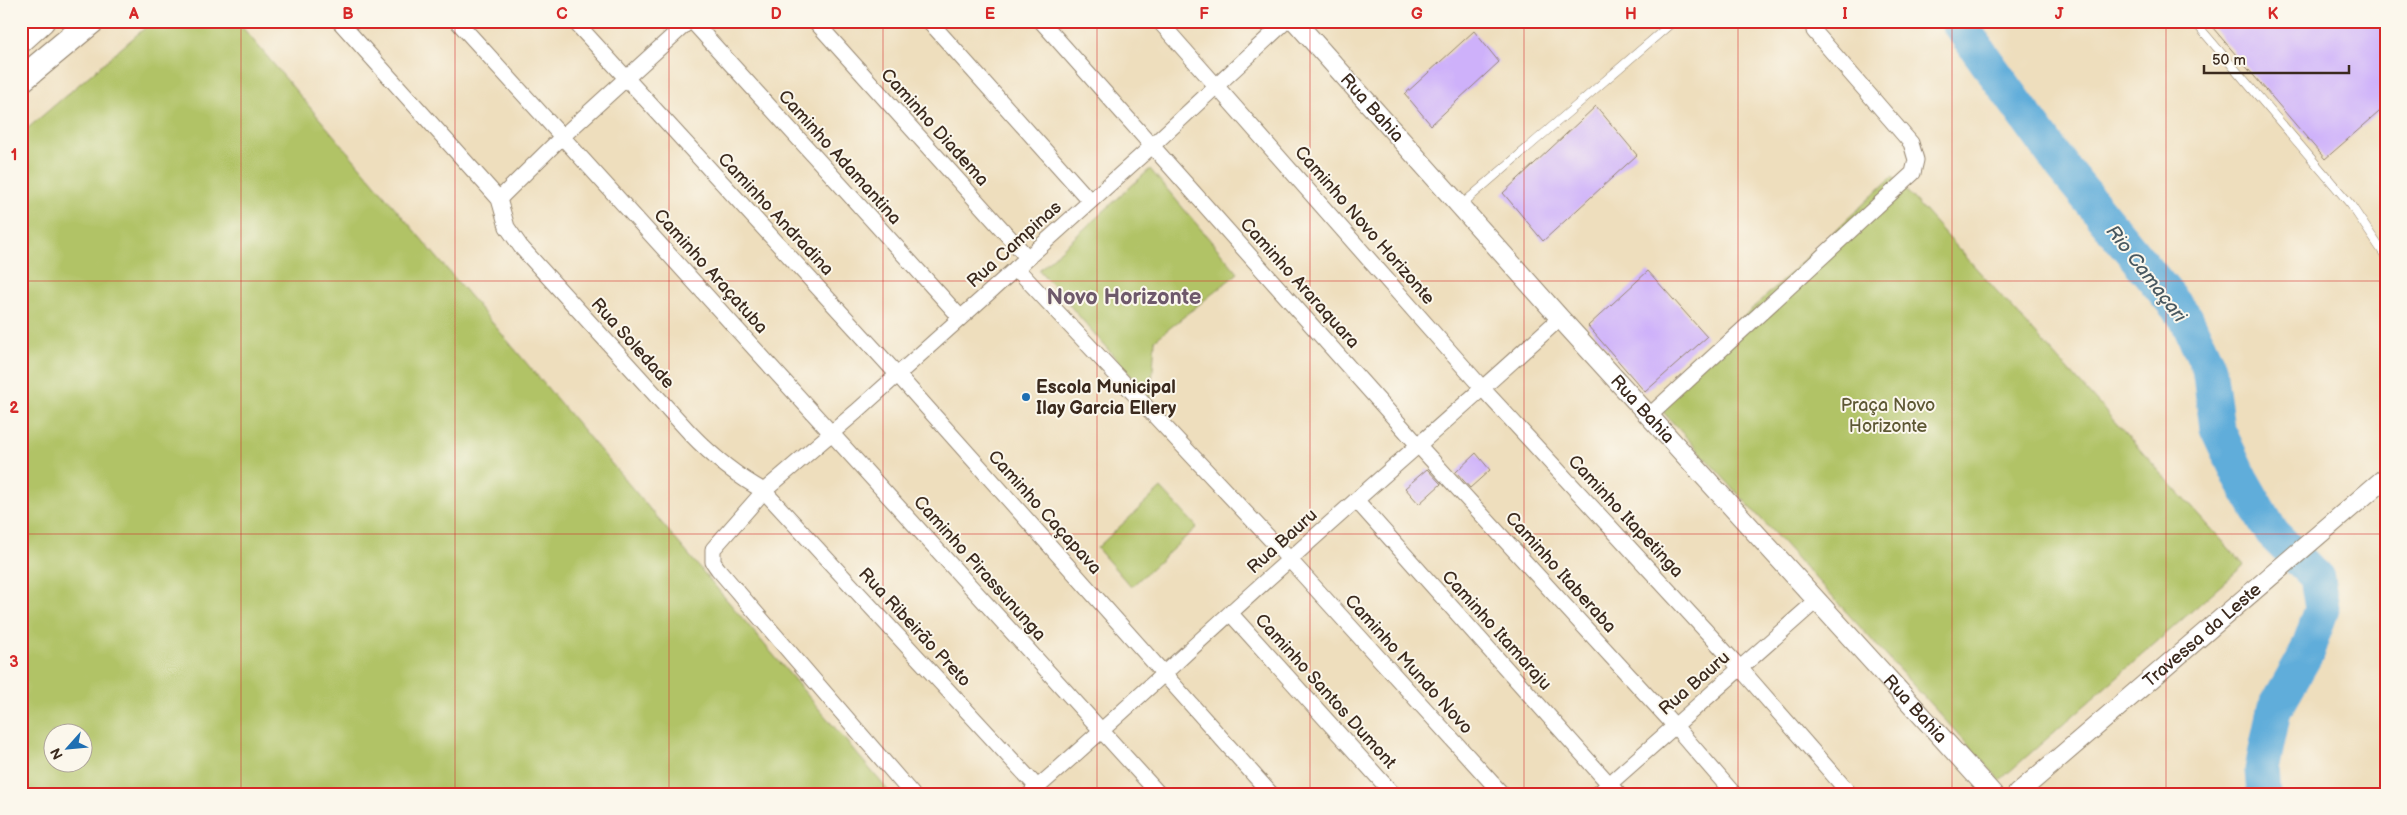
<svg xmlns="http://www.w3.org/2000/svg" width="2407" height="815" viewBox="0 0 2407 815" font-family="'Balsamiq Sans',sans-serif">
<rect width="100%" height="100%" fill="#fbf7ec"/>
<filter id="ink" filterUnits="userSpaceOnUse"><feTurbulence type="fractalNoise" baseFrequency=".02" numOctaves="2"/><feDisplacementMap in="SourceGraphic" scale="10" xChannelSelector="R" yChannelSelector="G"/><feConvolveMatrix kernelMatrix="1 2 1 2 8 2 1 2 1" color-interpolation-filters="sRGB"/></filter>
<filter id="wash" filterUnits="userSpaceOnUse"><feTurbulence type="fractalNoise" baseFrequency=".0096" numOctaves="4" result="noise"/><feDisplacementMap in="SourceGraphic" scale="20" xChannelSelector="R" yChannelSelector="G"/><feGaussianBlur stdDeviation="1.12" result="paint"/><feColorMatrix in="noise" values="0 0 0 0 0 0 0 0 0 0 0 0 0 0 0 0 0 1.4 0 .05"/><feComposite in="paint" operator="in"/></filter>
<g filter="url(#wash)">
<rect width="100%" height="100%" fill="#eedebd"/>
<g fill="#b1c366" stroke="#767642" fill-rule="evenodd">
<path d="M 153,21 L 237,21 L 891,794 L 21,794 L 21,134 ZM 52,732 L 82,732 L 82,762 L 52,762 Z"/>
<path d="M 1150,169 L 1238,273 L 1155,340 L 1151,399 L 1039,270 Z"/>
<path d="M 1893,176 L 2244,565 L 2000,780 L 1654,402 Z"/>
<path d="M 1161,488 L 1197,527 L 1131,587 L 1097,548 Z"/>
</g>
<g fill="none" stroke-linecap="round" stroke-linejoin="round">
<path stroke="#61adda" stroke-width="35" d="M 1957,21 L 2064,169 L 2186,318 L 2209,368 L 2217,428 L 2241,479 L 2272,533 L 2317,578 L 2322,609 L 2306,654 L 2274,710 L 2262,770 L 2264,794"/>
</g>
<g id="blocks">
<g fill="#ceb1fa">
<path d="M 2207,21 L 2386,21 L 2386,106 L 2325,159 Z"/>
<path d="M 1474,31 L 1499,62 L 1431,125 L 1405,94 Z"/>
<path d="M 1596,106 L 1637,155 L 1543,241 L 1503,193 Z"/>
<path d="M 1648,271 L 1707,337 L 1645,392 L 1588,326 Z"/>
<path d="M 1476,453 L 1490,470 L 1470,488 L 1456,472 Z"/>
<path d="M 1427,469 L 1441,484 L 1419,504 L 1405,488 Z"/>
</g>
</g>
</g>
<g filter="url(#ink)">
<use href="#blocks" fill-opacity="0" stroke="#94846e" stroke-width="1"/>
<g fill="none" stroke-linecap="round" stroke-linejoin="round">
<g stroke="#94846e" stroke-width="9">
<g id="service">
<path d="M 2194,21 L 2351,205 L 2386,257"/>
<path d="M 1460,206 L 1674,21"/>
</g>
</g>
<g stroke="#94846e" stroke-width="17">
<g id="minor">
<path d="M 339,21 L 499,199 L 507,227 L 521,247 L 690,433 C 713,457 735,475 764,491 L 1038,788"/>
<path d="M 457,21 L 1159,794"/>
<path d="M 574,21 L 897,374 L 1271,794"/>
<path d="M 692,21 L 960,317"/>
<path d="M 815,21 L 1027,257"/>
<path d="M 929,21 L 1090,201"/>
<path d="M 1041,21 L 1419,446 L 1674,725 L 1734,794"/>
<path d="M 1159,21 L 1483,389 L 1740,668 L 1850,794"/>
<path d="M 499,199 L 563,136 L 689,21"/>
<path d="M 1016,268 L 1289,559 L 1502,794"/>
<path d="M 1649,416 L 1913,173 L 1916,160 L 1911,143 L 1814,31"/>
<path d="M 1357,501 L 1618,794"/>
<path d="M 1231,614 L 1393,794"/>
<path d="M 1031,793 C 1119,717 1202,637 1289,560 C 1379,479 1471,400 1560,318"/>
<path d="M 912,794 L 718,569 L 713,562 L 713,549 L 764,491 L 856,412 L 1152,146 L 1286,21"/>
<path d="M 1598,794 L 1816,601"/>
</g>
</g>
<g stroke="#94846e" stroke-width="21">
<g id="tertiary">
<path id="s1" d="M 1295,21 L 1560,318 L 1993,794"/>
<path id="s2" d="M 2017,794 L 2386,477"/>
</g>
</g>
<g stroke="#94846e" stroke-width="27">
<g id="trunk">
<path d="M 21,40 L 42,21"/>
<path d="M 21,80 L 92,21"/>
</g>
</g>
<use href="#service" stroke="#fff" stroke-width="8"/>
<use href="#minor" stroke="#fff" stroke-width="15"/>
<use href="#tertiary" stroke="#fff" stroke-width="19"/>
<use href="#trunk" stroke="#fff" stroke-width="25"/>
</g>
</g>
<path fill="none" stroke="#d62828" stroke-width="1" stroke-opacity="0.55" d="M 241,21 L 241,794M 455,21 L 455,794M 669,21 L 669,794M 883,21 L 883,794M 1097,21 L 1097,794M 1310,21 L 1310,794M 1524,21 L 1524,794M 1738,21 L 1738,794M 1952,21 L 1952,794M 2166,21 L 2166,794M 21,281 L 2386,281M 21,534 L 2386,534"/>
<circle fill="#1f6fb2" stroke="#fbf7ec" stroke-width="2" cx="1026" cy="397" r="5"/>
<g text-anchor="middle" stroke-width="4" stroke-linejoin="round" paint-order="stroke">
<g font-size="18" fill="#3b2a1e" stroke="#fbf7ec">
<text dy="6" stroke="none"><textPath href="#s1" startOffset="116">Rua Bahia</textPath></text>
<text transform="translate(935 127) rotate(48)" y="6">Caminho Diadema</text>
<text transform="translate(840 157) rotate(48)" y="6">Caminho Adamantina</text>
<text transform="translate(776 214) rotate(47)" y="6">Caminho Andradina</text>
<text transform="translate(1365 225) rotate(49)" y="6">Caminho Novo Horizonte</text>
<text transform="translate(1014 244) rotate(-42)" y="6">Rua Campinas</text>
<text transform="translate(711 271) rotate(48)" y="6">Caminho Araçatuba</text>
<text transform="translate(1300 283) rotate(48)" y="6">Caminho Araraquara</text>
<text transform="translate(633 343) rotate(48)" y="6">Rua Soledade</text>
<text dy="6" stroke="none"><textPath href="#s1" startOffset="521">Rua Bahia</textPath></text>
<text transform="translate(1045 512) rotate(48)" y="6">Caminho Caçapava</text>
<text transform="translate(1626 516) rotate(47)" y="6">Caminho Itapetinga</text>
<text transform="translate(1282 541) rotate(-42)" y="6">Rua Bauru</text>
<text transform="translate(980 568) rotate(48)" y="6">Caminho Pirassununga</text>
<text transform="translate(1561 572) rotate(48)" y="6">Caminho Itaberaba</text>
<text transform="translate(915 627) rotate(47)" y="6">Rua Ribeirão Preto</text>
<text transform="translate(1497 630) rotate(48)" y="6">Caminho Itamaraju</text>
<text dy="6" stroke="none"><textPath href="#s2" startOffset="244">Travessa da Leste</textPath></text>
<text transform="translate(1409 664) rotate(48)" y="6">Caminho Mundo Novo</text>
<text transform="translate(1694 683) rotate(-41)" y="6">Rua Bauru</text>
<text transform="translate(1326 691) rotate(48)" y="6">Caminho Santos Dumont</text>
<text dy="6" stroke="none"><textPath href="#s1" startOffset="926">Rua Bahia</textPath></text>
</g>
<g font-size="18" font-weight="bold" fill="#3b2a1e" stroke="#fbf7ec" text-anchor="start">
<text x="1036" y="393">Escola Municipal<tspan x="1036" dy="21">Ilay Garcia Ellery</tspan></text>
</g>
<g font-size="18" fill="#5e5834" stroke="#fbf7ec">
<text x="1888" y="411">Praça Novo<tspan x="1888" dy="21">Horizonte</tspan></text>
</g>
<g font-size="19" font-style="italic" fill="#485860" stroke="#fbf7ec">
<text transform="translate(2147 273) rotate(52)" y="7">Rio Camaçari</text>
</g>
<g font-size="22" font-weight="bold" fill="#6e596b" stroke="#fbf7ec">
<text x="1124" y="304">Novo Horizonte</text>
</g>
</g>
<rect width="2407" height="815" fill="none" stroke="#fbf7ec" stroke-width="55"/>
<g transform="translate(68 748) rotate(243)"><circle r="24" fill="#fbf7ec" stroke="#aea59a"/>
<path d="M0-4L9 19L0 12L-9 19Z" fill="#1f6fb2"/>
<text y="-8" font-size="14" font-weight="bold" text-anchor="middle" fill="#3b2a1e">N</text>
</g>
<path d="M2204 65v8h145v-8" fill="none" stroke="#3b2a1e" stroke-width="2.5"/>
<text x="2212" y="65" font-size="15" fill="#3b2a1e" stroke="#fbf7ec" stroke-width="4" paint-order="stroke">50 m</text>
<rect x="28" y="28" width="2352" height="760" fill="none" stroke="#d62828" stroke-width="2"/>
<g font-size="16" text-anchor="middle" font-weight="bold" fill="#d62828">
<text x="134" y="19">A</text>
<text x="348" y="19">B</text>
<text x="562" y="19">C</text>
<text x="776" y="19">D</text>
<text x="990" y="19">E</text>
<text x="1204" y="19">F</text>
<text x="1417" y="19">G</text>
<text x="1631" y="19">H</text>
<text x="1845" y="19">I</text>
<text x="2059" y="19">J</text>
<text x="2273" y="19">K</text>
<text x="14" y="160">1</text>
<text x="14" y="413">2</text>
<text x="14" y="667">3</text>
</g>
</svg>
